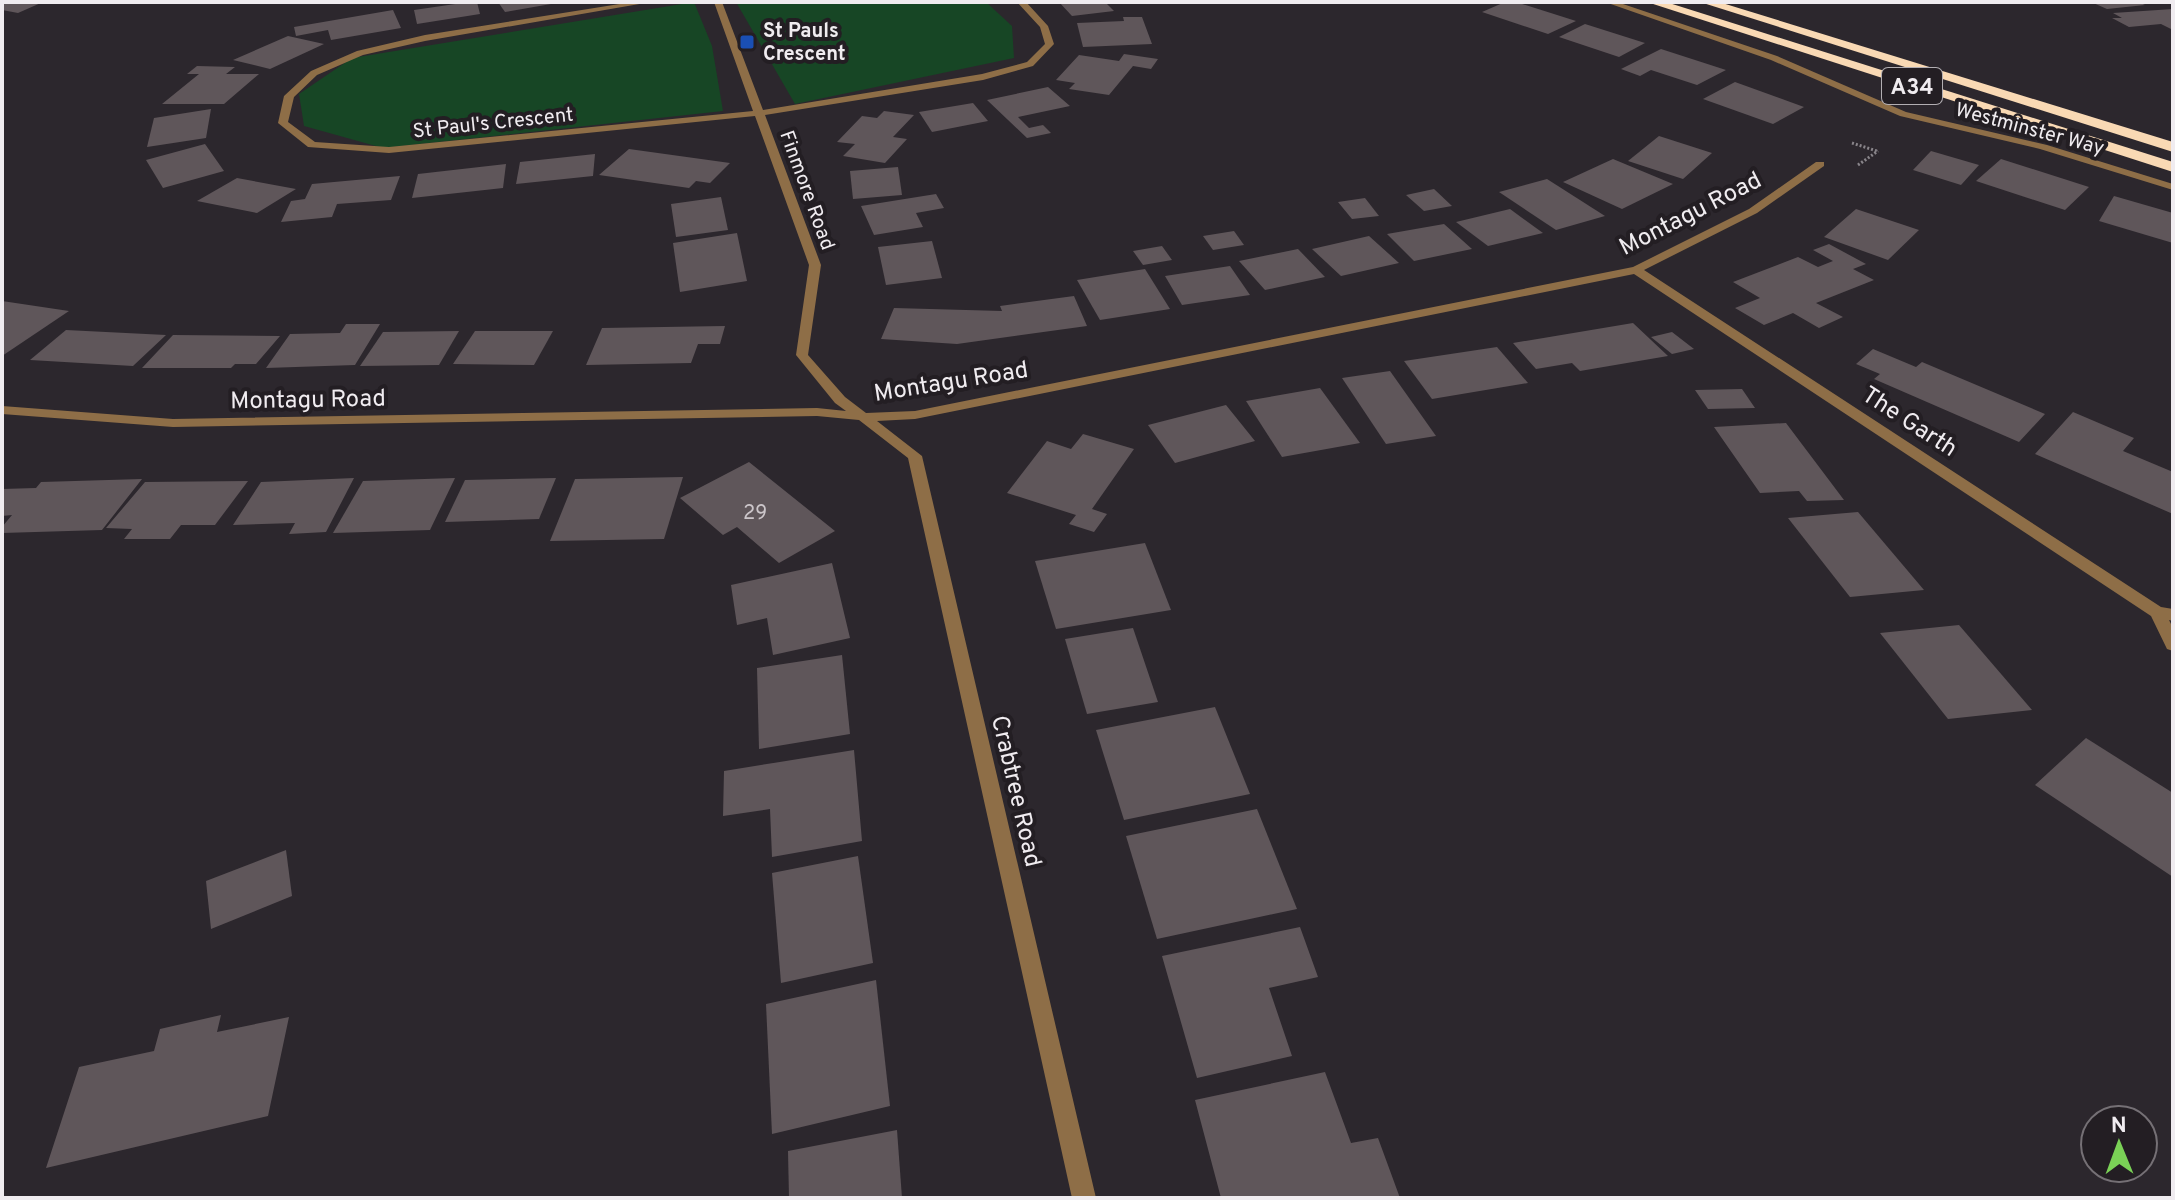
<svg xmlns="http://www.w3.org/2000/svg" width="2175" height="1200" viewBox="0 0 2175 1200" font-family="Overpass,sans-serif">
<rect width="100%" height="100%" fill="#2c272d"/>
<g fill="#174625">
<path d="M 694,2 L 712,46 L 723,111 L 383,148 L 304,126 L 299,94 L 352,58 Z"/>
<path d="M 736,2 L 986,2 L 1012,26 L 1014,58 L 795,104 Z"/>
</g>
<g fill="#5f565a">
<path d="M 2,2 L 43,2 L 18,13 L 2,10 Z"/>
<path d="M 469,2 L 477,2 L 480,14 L 417,24 L 414,10 Z"/>
<path d="M 498,2 L 551,2 L 551,4 L 505,12 Z"/>
<path d="M 1059,2 L 1105,2 L 1114,11 L 1072,16 Z"/>
<path d="M 1505,2 L 1516,2 L 1576,21 L 1548,34 L 1482,12 Z"/>
<path d="M 2091,2 L 2138,2 L 2145,5 L 2107,9 Z"/>
<path d="M 2173,9 L 2173,30 L 2161,24 L 2129,27 L 2112,18 L 2122,18 L 2113,13 Z"/>
<path d="M 393,10 L 401,28 L 331,40 L 328,30 L 296,36 L 294,27 Z"/>
<path d="M 1123,17 L 1142,17 L 1152,44 L 1083,47 L 1077,23 L 1124,21 Z"/>
<path d="M 1585,24 L 1645,43 L 1619,57 L 1559,37 Z"/>
<path d="M 288,36 L 324,44 L 270,69 L 233,60 Z"/>
<path d="M 1661,49 L 1726,70 L 1697,85 L 1651,70 L 1640,76 L 1621,69 Z"/>
<path d="M 1124,54 L 1158,59 L 1151,69 L 1133,66 L 1109,95 L 1069,89 L 1075,83 L 1056,80 L 1079,55 L 1119,61 Z"/>
<path d="M 197,66 L 235,67 L 226,74 L 259,74 L 224,104 L 162,104 L 199,74 L 187,74 Z"/>
<path d="M 1735,82 L 1804,107 L 1773,124 L 1703,99 Z"/>
<path d="M 1048,87 L 1070,106 L 1018,117 L 1029,128 L 1043,125 L 1051,133 L 1027,138 L 987,100 Z"/>
<path d="M 973,103 L 988,121 L 932,132 L 919,112 Z"/>
<path d="M 211,109 L 206,138 L 147,147 L 154,118 Z"/>
<path d="M 884,111 L 914,115 L 893,137 L 907,139 L 885,163 L 843,156 L 855,144 L 837,142 L 862,116 L 877,118 Z"/>
<path d="M 1659,136 L 1712,153 L 1683,179 L 1628,161 Z"/>
<path d="M 205,144 L 224,171 L 163,188 L 146,160 Z"/>
<path d="M 629,149 L 730,163 L 710,183 L 696,181 L 689,188 L 599,175 Z"/>
<path d="M 1931,151 L 1979,165 L 1961,185 L 1913,170 Z"/>
<path d="M 595,154 L 593,176 L 516,184 L 520,162 Z"/>
<path d="M 1613,159 L 1673,184 L 1622,209 L 1563,182 Z"/>
<path d="M 2001,159 L 2089,187 L 2065,210 L 1976,181 Z"/>
<path d="M 506,164 L 503,188 L 412,198 L 418,174 Z"/>
<path d="M 898,167 L 902,195 L 853,199 L 850,171 Z"/>
<path d="M 400,176 L 391,200 L 337,204 L 332,217 L 281,222 L 291,201 L 305,199 L 312,184 Z"/>
<path d="M 237,178 L 296,189 L 257,213 L 197,201 Z"/>
<path d="M 1547,179 L 1605,216 L 1556,230 L 1499,192 Z"/>
<path d="M 1434,189 L 1452,206 L 1424,211 L 1406,195 Z"/>
<path d="M 936,194 L 944,208 L 916,213 L 923,227 L 874,235 L 861,206 Z"/>
<path d="M 2114,196 L 2173,213 L 2173,243 L 2099,221 Z"/>
<path d="M 721,197 L 728,230 L 676,237 L 671,204 Z"/>
<path d="M 1365,198 L 1379,216 L 1352,219 L 1338,202 Z"/>
<path d="M 1510,209 L 1543,233 L 1488,246 L 1456,222 Z"/>
<path d="M 1856,209 L 1919,230 L 1888,260 L 1824,237 Z"/>
<path d="M 1444,224 L 1472,249 L 1414,261 L 1387,234 Z"/>
<path d="M 1234,231 L 1244,245 L 1213,250 L 1203,236 Z"/>
<path d="M 737,233 L 747,281 L 680,292 L 673,243 Z"/>
<path d="M 1369,236 L 1399,263 L 1341,276 L 1312,249 Z"/>
<path d="M 932,241 L 942,278 L 886,285 L 878,247 Z"/>
<path d="M 1829,244 L 1866,264 L 1853,269 L 1874,280 L 1816,303 L 1843,317 L 1819,328 L 1793,313 L 1764,325 L 1735,308 L 1760,298 L 1733,282 L 1798,257 L 1818,267 L 1833,261 L 1813,250 Z"/>
<path d="M 1162,246 L 1172,260 L 1143,265 L 1133,251 Z"/>
<path d="M 1298,249 L 1325,277 L 1265,290 L 1239,261 Z"/>
<path d="M 1230,266 L 1250,295 L 1182,305 L 1165,276 Z"/>
<path d="M 1145,269 L 1170,309 L 1100,320 L 1077,280 Z"/>
<path d="M 1074,296 L 1087,326 L 957,344 L 881,339 L 894,308 L 1002,311 L 1000,306 Z"/>
<path d="M 2,301 L 69,311 L 2,356 Z"/>
<path d="M 1633,323 L 1668,356 L 1580,371 L 1572,363 L 1536,369 L 1513,343 Z"/>
<path d="M 346,324 L 380,324 L 355,365 L 266,368 L 290,334 L 340,333 Z"/>
<path d="M 725,326 L 720,344 L 698,344 L 691,363 L 586,365 L 602,328 Z"/>
<path d="M 66,330 L 166,335 L 133,366 L 30,360 Z"/>
<path d="M 459,331 L 439,365 L 360,366 L 383,332 Z"/>
<path d="M 475,331 L 553,331 L 534,365 L 453,364 Z"/>
<path d="M 1672,332 L 1694,349 L 1672,354 L 1651,337 Z"/>
<path d="M 173,335 L 280,336 L 256,364 L 235,364 L 231,368 L 142,368 Z"/>
<path d="M 1497,347 L 1528,383 L 1432,399 L 1404,361 Z"/>
<path d="M 1873,349 L 1916,367 L 1922,362 L 2045,414 L 2019,442 L 1874,379 L 1880,374 L 1856,364 Z"/>
<path d="M 1390,371 L 1436,436 L 1386,444 L 1342,378 Z"/>
<path d="M 1320,388 L 1360,443 L 1282,457 L 1246,401 Z"/>
<path d="M 1742,389 L 1755,408 L 1708,409 L 1695,390 Z"/>
<path d="M 1226,405 L 1255,441 L 1175,463 L 1148,425 Z"/>
<path d="M 2073,412 L 2134,438 L 2123,451 L 2173,472 L 2173,514 L 2035,454 Z"/>
<path d="M 1786,423 L 1844,500 L 1807,501 L 1799,491 L 1760,493 L 1714,427 Z"/>
<path d="M 1083,434 L 1134,449 L 1092,509 L 1107,514 L 1094,532 L 1069,524 L 1076,515 L 1007,493 L 1047,441 L 1071,449 Z"/>
<path d="M 749,462 L 835,531 L 779,563 L 737,527 L 723,535 L 680,498 Z"/>
<path d="M 683,477 L 664,539 L 550,541 L 575,479 Z"/>
<path d="M 354,478 L 326,532 L 289,534 L 295,523 L 233,525 L 261,482 Z"/>
<path d="M 455,478 L 430,530 L 333,533 L 363,481 Z"/>
<path d="M 556,478 L 539,519 L 445,522 L 465,480 Z"/>
<path d="M 142,479 L 102,530 L 2,533 L 2,527 L 12,515 L 2,516 L 2,489 L 36,488 L 41,482 Z"/>
<path d="M 248,481 L 215,525 L 181,525 L 170,539 L 124,539 L 132,529 L 106,528 L 145,482 Z"/>
<path d="M 1858,512 L 1924,590 L 1850,597 L 1788,518 Z"/>
<path d="M 1145,543 L 1171,610 L 1056,629 L 1035,561 Z"/>
<path d="M 832,563 L 850,638 L 773,655 L 767,618 L 737,625 L 731,585 Z"/>
<path d="M 1959,625 L 2032,710 L 1948,719 L 1880,633 Z"/>
<path d="M 1133,628 L 1158,702 L 1087,714 L 1065,639 Z"/>
<path d="M 842,655 L 850,734 L 759,749 L 757,668 Z"/>
<path d="M 1215,707 L 1250,794 L 1124,820 L 1096,730 Z"/>
<path d="M 2086,738 L 2173,793 L 2173,877 L 2035,785 Z"/>
<path d="M 854,750 L 862,841 L 772,857 L 770,809 L 723,816 L 724,771 Z"/>
<path d="M 1257,809 L 1297,909 L 1157,939 L 1126,836 Z"/>
<path d="M 286,850 L 292,896 L 211,929 L 206,881 Z"/>
<path d="M 858,856 L 873,963 L 781,983 L 772,873 Z"/>
<path d="M 1300,927 L 1318,977 L 1269,988 L 1292,1056 L 1197,1078 L 1162,956 Z"/>
<path d="M 876,980 L 890,1106 L 772,1134 L 766,1004 Z"/>
<path d="M 221,1015 L 217,1032 L 289,1017 L 268,1116 L 46,1168 L 79,1067 L 154,1051 L 160,1029 Z"/>
<path d="M 1325,1072 L 1351,1143 L 1378,1138 L 1400,1198 L 1221,1198 L 1195,1100 Z"/>
<path d="M 897,1130 L 902,1198 L 789,1198 L 788,1151 Z"/>
</g>
<g fill="none" stroke-linecap="round" stroke-linejoin="round">
<g stroke="#89858a" stroke-width="3" stroke-dasharray="2 2" stroke-linecap="butt">
<path d="M 1852,143 L 1877,151"/>
<path d="M 1858,165 L 1878,151"/>
</g>
<g fill="#8e6e47" fill-rule="evenodd">
<path d="M 632,2 L 651,2 L 425,41 L 363,55 L 317,75 L 294,97 L 288,122 L 315,142 L 389,147 L 753,111 L 714,2 L 722,2 L 763,110 L 982,74 L 1027,62 L 1045,44 L 1040,27 L 1017,2 L 1026,2 L 1048,26 L 1054,44 L 1033,66 L 983,80 L 765,115 L 821,265 L 808,355 L 845,397 L 866,413 L 915,411 L 1633,267 L 1749,209 L 1816,162 L 1824,162 L 1824,166 L 1757,213 L 1644,270 L 2161,607 L 2173,609 L 2173,621 L 2169,620 L 2173,628 L 2173,651 L 2167,649 L 2151,616 L 1634,274 L 915,419 L 877,421 L 922,456 L 1096,1198 L 1072,1198 L 908,458 L 859,420 L 817,416 L 173,427 L 2,414 L 2,406 L 173,419 L 817,408 L 846,411 L 835,403 L 796,355 L 809,265 L 755,116 L 389,153 L 308,147 L 278,123 L 284,96 L 311,71 L 357,51 L 425,35 Z"/>
<path d="M 1605,2 L 1617,2 L 1777,56 L 1906,112 L 2047,145 L 2173,184 L 2173,190 L 2040,149 L 1900,116 L 1771,60 Z"/>
</g>
<g fill="#f9d9b4" fill-rule="evenodd">
<path d="M 1647,2 L 1666,2 L 2173,162 L 2173,172 Z"/>
<path d="M 1700,2 L 1719,2 L 2173,142 L 2173,152 Z"/>
</g>
</g>
<rect fill="#1a4fb4" stroke="#231e23" stroke-width="3" x="739" y="34" width="16" height="16" rx="4"/>
<g text-anchor="middle" stroke-width="8" stroke-linejoin="round" paint-order="stroke">
<g font-size="20" font-weight="bold" fill="#f0ecf0" stroke="#231e23" text-anchor="start">
<text x="763" y="37">St Pauls<tspan x="763" dy="23">Crescent</tspan></text>
</g>
<g font-size="20" fill="#f0ecf0" stroke="#231e23">
<text transform="translate(493 122) rotate(-6)" y="7">St Paul's Crescent</text>
<text transform="translate(2030 128) rotate(15)" y="7">Westminster Way</text>
<text transform="translate(808 190) rotate(70)" y="7">Finmore Road</text>
</g>
<g font-size="20" fill="#ccc6ca">
<text x="755" y="519">29</text>
</g>
<rect fill="#231e23" stroke="#b2aeb2" stroke-width="2" x="1882" y="68" width="60" height="36" rx="6"/>
<g font-size="22" font-weight="bold" fill="#f0ecf0">
<text x="1912" y="94">A34</text>
</g>
<g font-size="24" fill="#f0ecf0" stroke="#231e23">
<text transform="translate(1690 213) rotate(-27)" y="8">Montagu Road</text>
<text transform="translate(951 381) rotate(-9)" y="8">Montagu Road</text>
<text transform="translate(308 399) rotate(-1)" y="8">Montagu Road</text>
<text transform="translate(1910 421) rotate(33)" y="8">The Garth</text>
<text transform="translate(1017 791) rotate(77)" y="8">Crabtree Road</text>
</g>
</g>
<rect width="2175" height="1200" fill="none" stroke="#f0ecf0" stroke-width="8"/>
<g transform="translate(2119 1144) rotate(359)"><circle r="38" fill="#231e23" stroke="#757075" stroke-width="2"/>
<path d="M0-6L14 30L0 20L-14 30Z" fill="#7ad156"/>
<text y="-12" font-size="22" font-weight="bold" text-anchor="middle" fill="#f0ecf0">N</text>
</g>
</svg>
